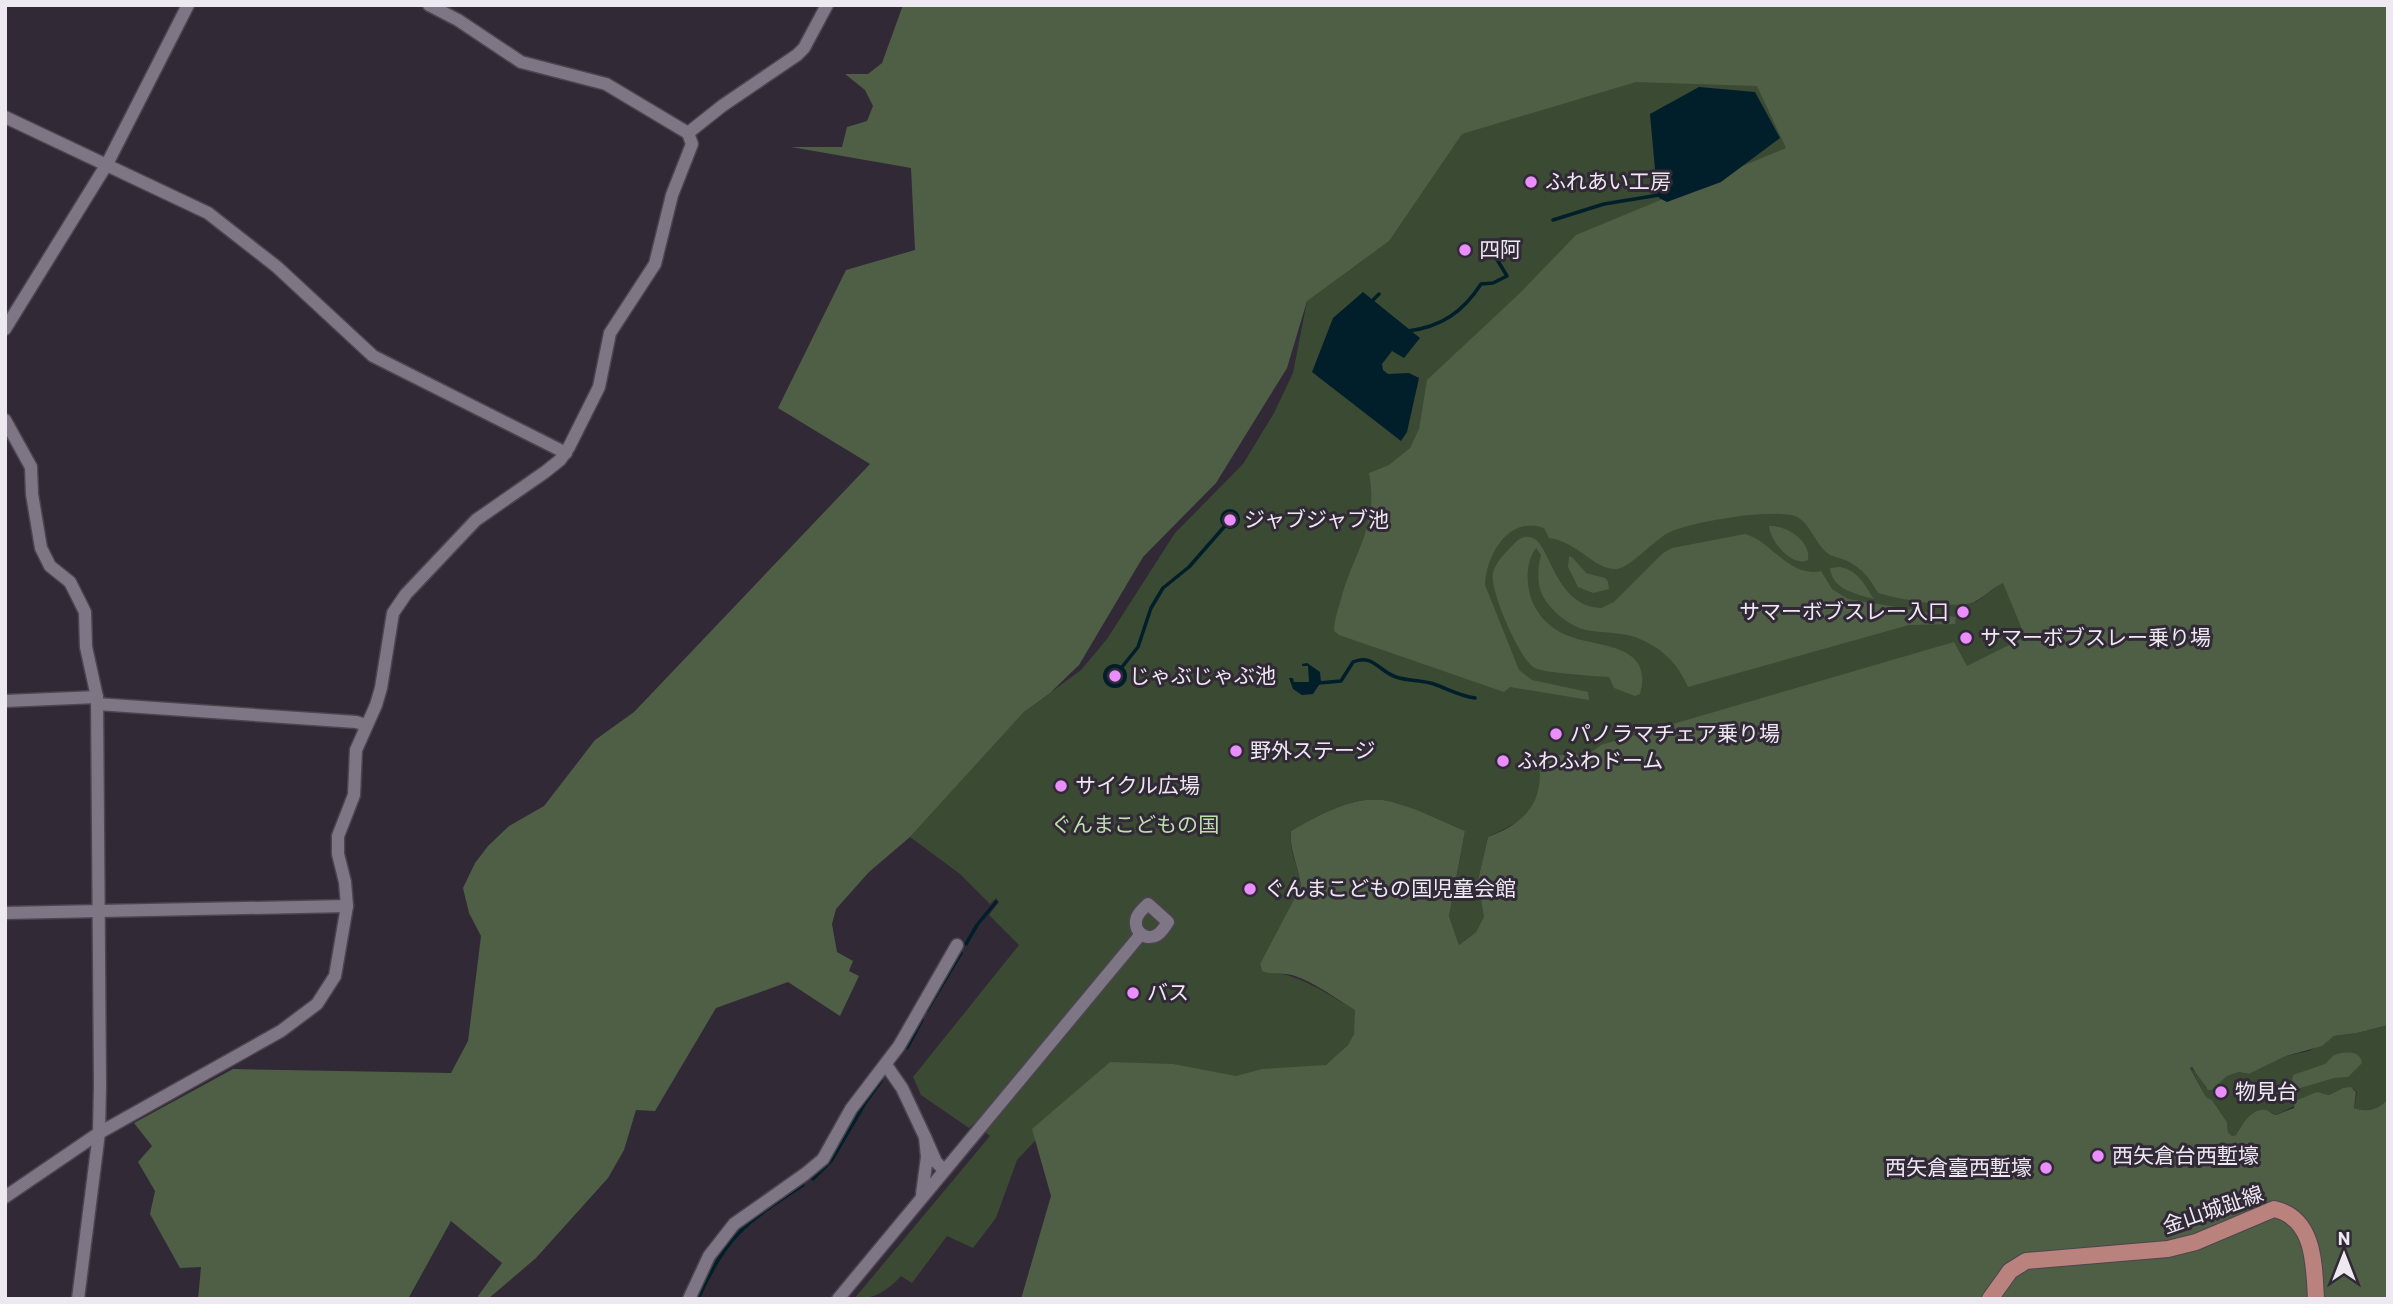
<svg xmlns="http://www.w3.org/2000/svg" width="2393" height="1304" viewBox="0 0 2393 1304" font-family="Barlow,'Noto Sans JP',sans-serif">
<rect width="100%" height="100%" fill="#312936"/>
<g fill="#3b4a33">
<path d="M 1627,54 L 1789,63 L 1828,144 L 1377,648 L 1442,670 L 1476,583 L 1480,552 L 1510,522 L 1657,527 L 1794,505 L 1976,602 L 2003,582 L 2025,637 L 1999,716 L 1518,822 L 1488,837 L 1478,880 L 1485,917 L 1476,932 L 1459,945 L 1449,916 L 1465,831 C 1439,820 1411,805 1383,800 C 1352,796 1317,816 1291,831 C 1288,849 1299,868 1301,886 L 1260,965 L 1262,971 C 1299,973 1324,992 1355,1010 C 1355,1017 1356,1026 1354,1033 C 1350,1054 1309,1075 1291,1087 L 1152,1068 L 1105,1066 L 1017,1160 L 996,1218 L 973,1248 L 947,1236 L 912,1283 L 901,1276 C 887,1291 875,1299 854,1299 L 990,1136 L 974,1123 L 969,1128 L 921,1095 L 913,1077 L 1019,945 L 989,915 L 999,902 L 996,898 L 990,904 L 960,874 L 910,837 L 1024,712 L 1081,670 L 1107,639 L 1175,533 L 1243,464 L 1274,413 L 1293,373 L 1307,301 L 1462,106 Z"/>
<path d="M 2388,1025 L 2388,1099 C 2379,1109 2367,1113 2354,1108 L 2357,1092 L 2354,1089 L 2343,1088 L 2329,1095 L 2321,1093 L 2276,1115 L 2268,1111 L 2241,1126 L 2236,1135 L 2232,1136 L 2228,1132 L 2227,1122 L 2212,1100 L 2206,1097 L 2190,1067 L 2198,1074 L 2206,1088 L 2214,1088 L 2227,1076 L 2239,1072 L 2249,1074 L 2286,1056 L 2309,1051 L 2334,1036 L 2357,1033 Z"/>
</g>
<g fill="#4e5f46">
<path d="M 903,5 L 2388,5 L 2388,1025 L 2357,1033 L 2334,1036 L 2322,1046 L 2286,1056 L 2249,1074 L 2239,1072 L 2227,1076 L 2212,1090 L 2208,1090 L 2192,1067 L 2190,1068 L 2206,1097 L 2212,1100 L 2227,1122 L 2228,1132 L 2232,1136 L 2236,1135 C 2241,1126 2252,1107 2266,1110 C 2269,1111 2272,1114 2276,1115 L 2294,1108 L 2295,1101 L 2317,1092 L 2329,1095 L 2343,1088 L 2351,1087 L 2356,1092 L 2354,1108 C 2367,1113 2379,1109 2388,1099 L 2388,1299 L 1021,1299 L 1051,1196 L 1032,1129 L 1110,1062 L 1173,1064 L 1236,1076 L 1262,1069 L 1326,1065 L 1348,1045 L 1354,1034 L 1355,1010 C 1336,999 1316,983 1295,976 C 1284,972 1270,975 1262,971 L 1260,964 L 1301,886 C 1299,868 1289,849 1291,831 C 1317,816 1352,796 1383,800 C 1411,805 1439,820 1465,831 L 1449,916 L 1459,945 L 1476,932 L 1484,917 L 1478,880 L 1488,837 C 1528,822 1546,800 1538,756 L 1589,754 L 1601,745 L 1954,642 L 1967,666 L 2025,637 L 2003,583 C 1993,588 1985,596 1976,601 C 1957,611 1899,599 1878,593 C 1869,577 1862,568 1845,560 C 1840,558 1835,557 1830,555 C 1816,546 1812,527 1799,518 C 1782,506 1688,522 1668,533 C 1654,540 1629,569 1616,569 C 1595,570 1576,541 1549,538 L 1544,528 C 1509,515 1486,555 1485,585 L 1519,670 L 1532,680 L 1588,692 L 1589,700 L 1510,687 L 1504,692 L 1339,635 L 1334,631 C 1334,620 1338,610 1341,599 C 1354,551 1379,526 1369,473 L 1389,465 L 1410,448 L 1419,429 L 1427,380 L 1520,293 L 1576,235 L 1786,148 L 1757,86 L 1636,82 L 1462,134 L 1389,241 L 1307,301 L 1287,368 L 1216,483 L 1143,557 L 1079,665 L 1050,693 L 1024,712 L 910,837 L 869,872 L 836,909 L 832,924 L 837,952 L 853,961 L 849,971 L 859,976 L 840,1016 L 788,982 L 716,1008 L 655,1111 L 636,1110 L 624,1150 L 608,1178 L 536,1258 L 488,1299 L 480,1299 L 478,1296 L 502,1263 L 451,1221 L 408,1299 L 198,1299 L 201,1267 L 180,1268 L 150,1214 L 155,1191 L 138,1162 L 152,1146 L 134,1123 L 233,1069 L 451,1073 L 468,1041 L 481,936 L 469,913 L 463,888 L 475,863 L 488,846 L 509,826 L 544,806 L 595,740 L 634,712 L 870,464 L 778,408 L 846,270 L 915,250 L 911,168 L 791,147 L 842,147 L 847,127 L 867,121 L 873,106 L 865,90 L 845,74 L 868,74 L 882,63 Z"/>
<path d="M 1769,526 C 1786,525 1811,541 1808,560 C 1792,568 1770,541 1769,526 Z"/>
<path d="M 1745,534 C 1773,542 1789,578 1821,571 L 1832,589 L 1848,599 L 1956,617 L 1955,624 L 1909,625 L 1688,687 C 1677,662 1661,647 1635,637 C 1620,632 1602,633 1586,630 C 1570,627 1547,608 1541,592 C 1537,581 1538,565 1541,555 L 1536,548 C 1528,559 1527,571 1528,584 C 1530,607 1546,628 1569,636 C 1599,648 1654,643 1640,694 L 1635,696 L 1614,688 L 1609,677 C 1595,676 1543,673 1535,668 C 1520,661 1489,589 1493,573 C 1496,562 1504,554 1511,547 C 1516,541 1521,536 1529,537 C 1551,538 1552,606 1601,608 L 1614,602 L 1663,553 L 1672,548 Z"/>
<path d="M 1569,556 L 1573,558 L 1586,573 L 1605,578 L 1608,582 L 1609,589 L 1593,593 L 1578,587 L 1568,567 Z"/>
<path d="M 1840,567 C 1859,571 1864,584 1874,599 C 1857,594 1832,590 1830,568 Z"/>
<path d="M 2341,1053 C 2351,1052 2360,1052 2362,1063 L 2348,1077 L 2334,1078 L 2297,1089 L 2291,1086 L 2293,1075 L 2325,1064 L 2334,1055 Z"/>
</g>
<g fill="#001f2b">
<path d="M 1699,87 L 1755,92 L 1780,138 L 1721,182 L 1667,202 L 1659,198 L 1657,192 L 1650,114 Z"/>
<path d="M 1363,292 L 1420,338 L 1404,358 L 1392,351 L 1382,364 L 1383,370 L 1388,374 L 1409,373 L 1419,378 L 1407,432 L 1401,441 L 1312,372 L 1333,318 Z"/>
<circle cx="1230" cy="519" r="10"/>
<path d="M 1307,663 L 1320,672 L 1321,682 L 1313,694 L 1302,695 L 1293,689 L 1289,678 L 1293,678 L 1294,682 L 1309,682 L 1308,666 L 1302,666 L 1302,664 Z"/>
<circle cx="1115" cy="676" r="12"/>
</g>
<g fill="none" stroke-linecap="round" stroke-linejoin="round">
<g stroke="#001f2b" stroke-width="3.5">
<path d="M 1553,220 L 1604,204 L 1659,195"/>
<path d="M 1373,300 L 1379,294"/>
<path d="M 1408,331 C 1441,327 1463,312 1481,284 L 1493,283 L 1507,276 L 1490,248 L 1506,239"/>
<path d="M 1122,667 L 1138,647 L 1151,608 L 1163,588 L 1189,567 L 1224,527"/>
<path d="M 1319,683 L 1341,681 L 1353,662 C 1372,653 1380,672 1396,677 C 1408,681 1421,680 1434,684 C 1448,689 1460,696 1475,698"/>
<path d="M 966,944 L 977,925 L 996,902"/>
<path d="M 927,1010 L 961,953"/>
<path d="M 907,1048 L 922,1020"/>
<path d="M 813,1179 L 831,1161 L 865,1103 L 881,1081"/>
<path d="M 698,1299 C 726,1235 747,1222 803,1185"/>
</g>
<g stroke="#4c4550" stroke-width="15">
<g id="minor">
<path d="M 5,117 L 208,213 L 277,267 L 373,356 L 566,453"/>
<path d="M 688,133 L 722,106 L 797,55 L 804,48 L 827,5"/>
<path d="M 5,329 L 107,164 L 188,5"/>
<path d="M 5,420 L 31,467 L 32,494 L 41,548 L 50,566 L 70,582 L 85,612 L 86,647 L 97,697 L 100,1085 L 99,1133 L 78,1299"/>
<path d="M 5,701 L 97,697"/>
<path d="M 97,704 L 356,722 L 366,725"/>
<path d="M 1148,904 L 1168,922 C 1165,926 1162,932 1157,935 C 1145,942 1132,930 1137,917 C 1139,912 1144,908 1148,904 Z"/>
<path d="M 5,913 L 347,906"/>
<path d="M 886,1065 L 902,1088 L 925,1137"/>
<path d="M 922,1194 L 927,1157 L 925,1137 L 936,1162 L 944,1170"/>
<path d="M 5,1197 L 99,1133 L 281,1031 L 317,1004 L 335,976 L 347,906 L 345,882 L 338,854 L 338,836 L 354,795 L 356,750 L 376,705 L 381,688 L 393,613 L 406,594 L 476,520 L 545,472 L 560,460 L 569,447 L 599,387 L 610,333 L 655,264 L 672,195 L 692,144 L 688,133 L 606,84 L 521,62 L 458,20 L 429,5"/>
<path d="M 689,1299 L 709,1256 L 734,1224 L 805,1174 L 823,1159 L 851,1109 L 899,1046 L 957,945"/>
<path d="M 838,1299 L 1141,934"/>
</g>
</g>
<g stroke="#4c4550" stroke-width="18">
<path id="major" d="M 1990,1299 L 2010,1271 L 2026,1261 L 2168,1249 L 2196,1242 L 2274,1209 C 2315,1218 2314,1265 2316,1299"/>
</g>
<use href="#minor" stroke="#7e7585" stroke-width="12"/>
<use href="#major" stroke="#b9827c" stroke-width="16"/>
</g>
<g fill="#ea8dfd" stroke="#312936" stroke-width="2.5">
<circle cx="1531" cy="182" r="7"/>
<circle cx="1465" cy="250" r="7"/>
<circle cx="1230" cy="520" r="7"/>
<circle cx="1963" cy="612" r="7"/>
<circle cx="1966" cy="638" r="7"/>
<circle cx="1115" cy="676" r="7"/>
<circle cx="1556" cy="734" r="7"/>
<circle cx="1236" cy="751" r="7"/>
<circle cx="1503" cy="761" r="7"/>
<circle cx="1061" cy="786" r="7"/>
<circle cx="1250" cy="889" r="7"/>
<circle cx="1133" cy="993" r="7"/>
<circle cx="2221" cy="1092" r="7"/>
<circle cx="2098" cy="1156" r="7"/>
<circle cx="2046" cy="1168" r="7"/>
</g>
<g text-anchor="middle" stroke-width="6" stroke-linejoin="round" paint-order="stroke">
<g font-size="21" fill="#eee8f1" stroke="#312936" text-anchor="start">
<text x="1545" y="189">ふれあい工房</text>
<text x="1479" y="257">四阿</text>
<text x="1244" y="527">ジャブジャブ池</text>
<text x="1949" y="619" text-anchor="end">サマーボブスレー入口</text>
<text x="1980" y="645">サマーボブスレー乗り場</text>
<text x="1129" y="683">じゃぶじゃぶ池</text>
<text x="1570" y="741">パノラマチェア乗り場</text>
<text x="1250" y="758">野外ステージ</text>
<text x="1517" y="768">ふわふわドーム</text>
<text x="1075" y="793">サイクル広場</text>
<text x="1264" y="896">ぐんまこどもの国児童会館</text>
<text x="1147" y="1000">バス</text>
<text x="2235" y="1099">物見台</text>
<text x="2112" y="1163">西矢倉台西塹壕</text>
<text x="2032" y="1175" text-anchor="end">西矢倉臺西塹壕</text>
</g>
<g font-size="21" fill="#bddead" stroke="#312936">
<text x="1135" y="832">ぐんまこどもの国</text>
</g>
<g font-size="21" fill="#eee8f1" stroke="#312936">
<text transform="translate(2213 1210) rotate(-19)" y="7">金山城趾線</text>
</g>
</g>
<rect width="2393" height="1304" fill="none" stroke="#eee8f1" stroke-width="14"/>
<g transform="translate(2344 1255)" stroke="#312936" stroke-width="5" paint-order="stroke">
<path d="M0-5L12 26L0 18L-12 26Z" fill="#eee8f1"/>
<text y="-10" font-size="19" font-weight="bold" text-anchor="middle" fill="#eee8f1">N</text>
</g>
</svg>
